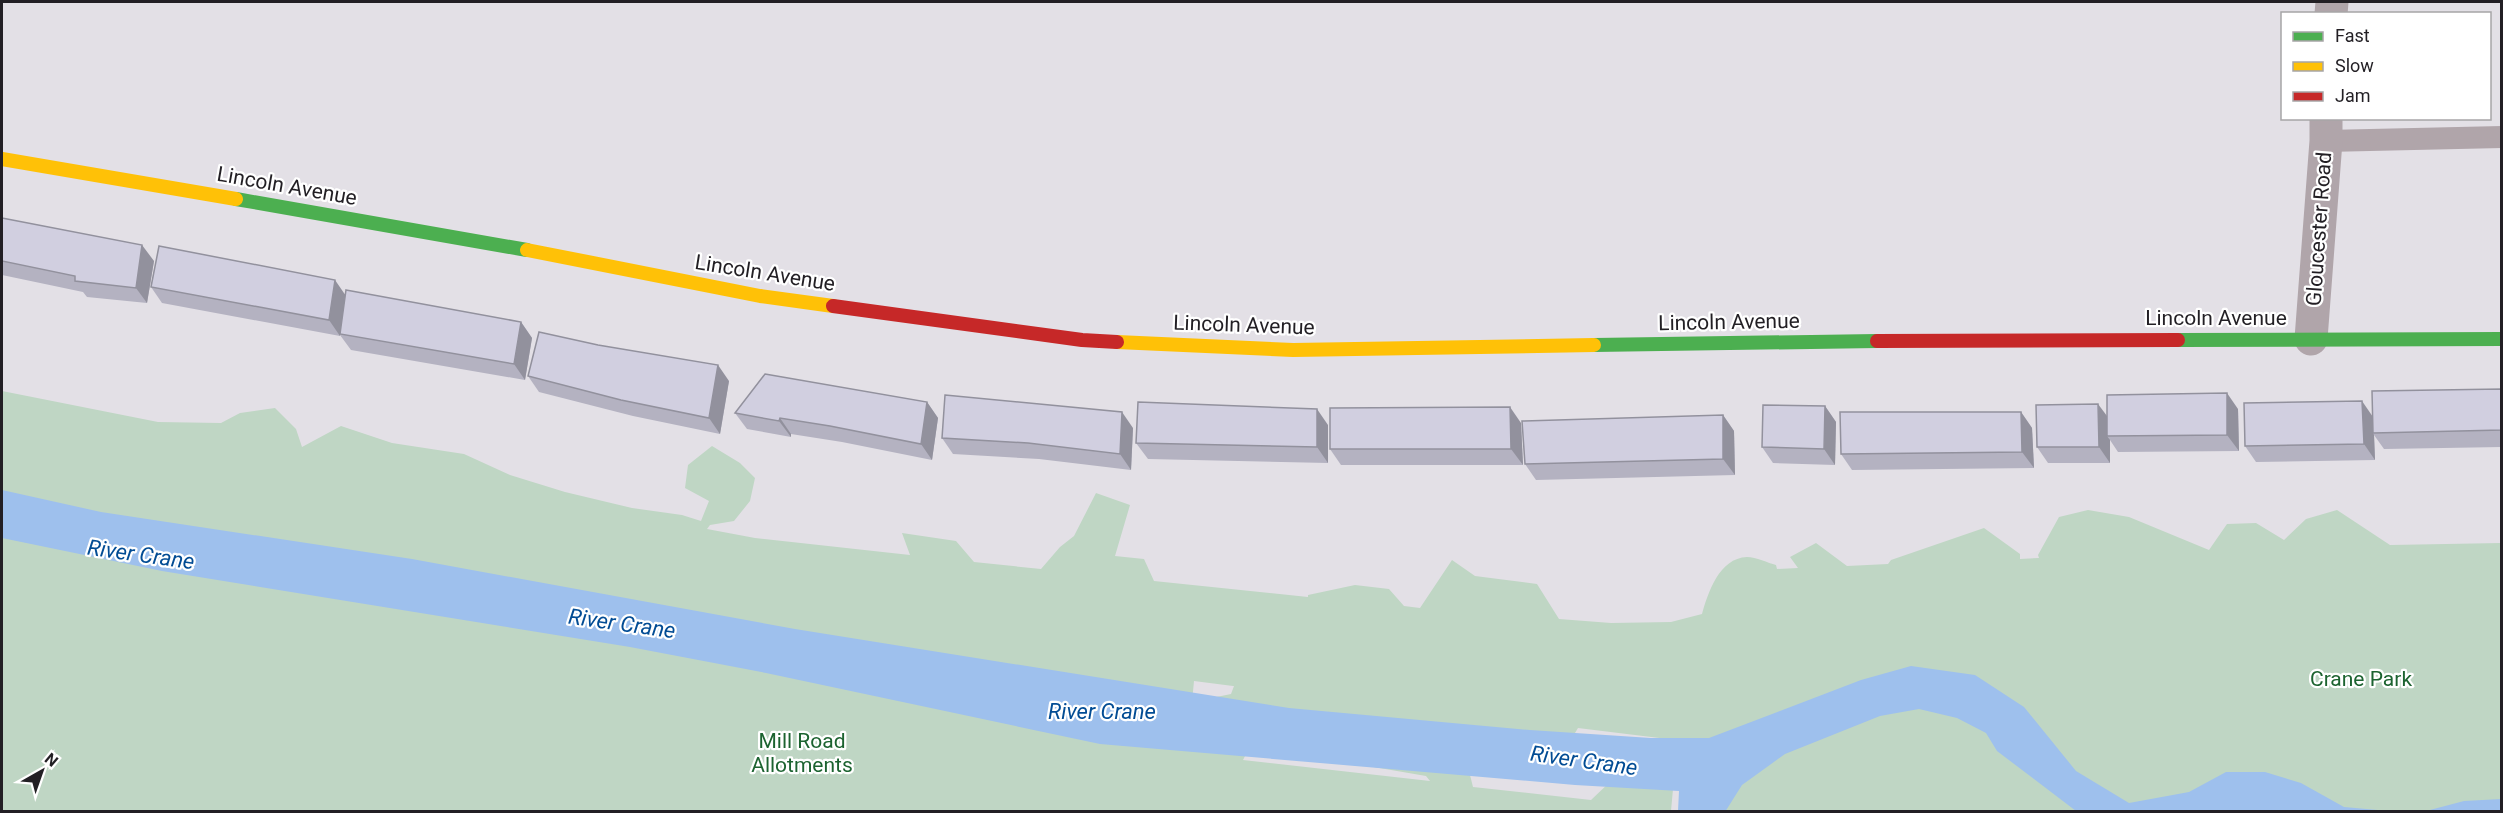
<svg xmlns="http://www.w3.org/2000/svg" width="2503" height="813" viewBox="0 0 2503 813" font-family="Roboto,sans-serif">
<rect width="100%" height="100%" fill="#e3e0e6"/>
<path fill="#bfd6c4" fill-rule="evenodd" d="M 2,391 L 158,422 L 221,423 L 240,413 L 275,408 L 296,429 L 302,447 L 341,426 L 392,443 L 464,454 L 510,475 L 565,492 L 632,508 L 682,515 L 701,521 L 709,501 L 685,488 L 688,465 L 712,446 L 740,463 L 755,478 L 750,501 L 734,521 L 710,525 L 707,529 L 755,538 L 910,555 L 902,533 L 956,541 L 974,562 L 1041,569 L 1060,547 L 1074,536 L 1096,493 L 1130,505 L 1115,556 L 1144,559 L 1154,581 L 1308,597 L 1308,595 L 1355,585 L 1389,589 L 1404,606 L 1420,608 L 1452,560 L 1475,576 L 1537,584 L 1559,619 L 1611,623 L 1671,622 L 1702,614 C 1708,593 1719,558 1747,557 C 1756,557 1768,563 1776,565 L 1777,569 L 1798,568 L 1790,557 L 1816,543 L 1847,566 L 1888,564 L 1891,560 L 1984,528 L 2020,554 L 2020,559 L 2039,558 L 2038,555 L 2059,517 L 2088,510 L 2129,517 L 2209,550 L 2227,524 L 2256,523 L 2284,540 L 2306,519 L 2337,510 L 2390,545 L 2501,543 L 2501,811 L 1712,811 L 1765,751 L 1578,728 L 1550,774 L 1469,771 L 1473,787 L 1591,800 L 1611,781 L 1673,789 L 1671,811 L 2,811 ZM 1194,681 L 1233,686 L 1234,686 L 1231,694 L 1192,702 ZM 1248,750 L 1333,760 L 1426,776 L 1430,781 L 1243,760 Z"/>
<g fill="#9ec0ed">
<path d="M 2,490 L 101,512 L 412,559 L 795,629 L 1289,708 L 1530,730 L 1651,738 L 1709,738 L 1861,680 L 1911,666 L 1975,675 L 2024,707 L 2076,771 L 2129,803 L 2189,792 L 2226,772 L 2265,772 L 2301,783 L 2344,807 L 2389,811 L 2076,811 L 1997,751 L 1986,733 L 1957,718 L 1919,709 L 1880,716 L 1785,754 L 1742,785 L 1725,812 L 1678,811 L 1679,791 L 1575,785 L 1100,744 L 766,673 L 630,647 L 162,571 L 2,538 Z"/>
<path d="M 2501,799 L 2501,811 L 2426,811 L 2464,801 Z"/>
</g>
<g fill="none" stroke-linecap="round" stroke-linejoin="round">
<path stroke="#b0a5aa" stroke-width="22" d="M 2326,141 L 2502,137"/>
<g stroke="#b0a5aa" stroke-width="33">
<path d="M 2331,14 L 2332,2"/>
<path d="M 2311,339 L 2326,141 L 2326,118"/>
</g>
<g stroke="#4caf50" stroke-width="14">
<path d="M 236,199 L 527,250"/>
<path d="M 2178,340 L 2502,339"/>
<path d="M 1594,345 L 1877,341"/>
</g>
<g stroke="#ffc107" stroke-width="14">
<path d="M 2,159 L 236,199"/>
<path d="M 527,250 L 760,296 L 833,306"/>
<path d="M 1117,342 L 1293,350 L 1594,345"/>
</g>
<g stroke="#c62828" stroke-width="14">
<path d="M 833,306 L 1082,340 L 1117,342"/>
<path d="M 1877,341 L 2178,340"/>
</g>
</g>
<g fill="#b4b2c1">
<path d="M 2,218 L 154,261 L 147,303 L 87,297 L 83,292 L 2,275 Z"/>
<path d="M 151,287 L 345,294 L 521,322 L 532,338 L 525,380 L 351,350 L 340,335 L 340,336 L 162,303 Z"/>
<path d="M 528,376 L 729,381 L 720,434 L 633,416 L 539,392 Z"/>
<path d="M 2502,389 L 2502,447 L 2384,449 L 2374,435 L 2375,460 L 2256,462 L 2245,446 L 2372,416 Z"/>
<path d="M 927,402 L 938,418 L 932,460 L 842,442 L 791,434 L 791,437 L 747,429 L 735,413 Z"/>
<path d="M 1825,406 L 1836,422 L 1835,465 L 1773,463 L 1762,447 Z"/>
<path d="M 2238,409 L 2239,451 L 2118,452 L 2110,440 L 2110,463 L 2048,463 L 2037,447 L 2107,416 Z"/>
<path d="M 2021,412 L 2032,428 L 2034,468 L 1852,470 L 1841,454 Z"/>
<path d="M 1723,415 L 1734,431 L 1735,475 L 1536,480 L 1525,464 Z"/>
<path d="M 1521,423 L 1523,465 L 1341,465 L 1330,449 Z"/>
<path d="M 1328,425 L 1328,463 L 1148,459 L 1136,443 Z"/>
<path d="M 1133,428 L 1131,470 L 1039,459 L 953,454 L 942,438 Z"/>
</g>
<g fill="#92919d">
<path d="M 142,245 L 154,261 L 147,303 L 136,288 Z"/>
<path d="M 335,280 L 346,296 L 340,336 L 329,320 Z"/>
<path d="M 521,322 L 532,338 L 525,380 L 514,364 Z"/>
<path d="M 718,365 L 729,381 L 720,434 L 709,418 Z"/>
<path d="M 2227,393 L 2238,409 L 2239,451 L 2227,435 Z"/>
<path d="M 2362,401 L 2373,417 L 2373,433 L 2374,435 L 2375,460 L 2364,444 Z"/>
<path d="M 927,402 L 938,418 L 932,460 L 921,444 Z"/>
<path d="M 2098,404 L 2110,420 L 2107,436 L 2110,440 L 2110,463 L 2099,447 Z"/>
<path d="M 1825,406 L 1836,422 L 1835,465 L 1824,449 Z"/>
<path d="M 1510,407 L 1521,423 L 1523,465 L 1511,449 Z"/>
<path d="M 1317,409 L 1328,425 L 1328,463 L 1317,447 Z"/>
<path d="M 1122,412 L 1133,428 L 1131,470 L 1120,454 Z"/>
<path d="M 2021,412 L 2032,428 L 2034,468 L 2022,452 Z"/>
<path d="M 1723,415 L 1734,431 L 1735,475 L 1723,459 Z"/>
<path d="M 780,418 L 791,434 L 791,437 L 779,421 Z"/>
</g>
<g fill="#d1cfe0" stroke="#92919d" stroke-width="1.5">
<path d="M 2,218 L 142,245 L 136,288 L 75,281 L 75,276 L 2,261 Z"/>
<path d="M 159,246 L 335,280 L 329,320 L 151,287 Z"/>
<path d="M 346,290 L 521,322 L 514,364 L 340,334 Z"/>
<path d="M 539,332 L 598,345 L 718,365 L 709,418 L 621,400 L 528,376 Z"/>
<path d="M 765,374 L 927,402 L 921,444 L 830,426 L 780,418 L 779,421 L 735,413 Z"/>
<path d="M 2502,389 L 2502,430 L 2373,433 L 2372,391 Z"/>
<path d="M 2227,393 L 2227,435 L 2107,436 L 2107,395 Z"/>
<path d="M 945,395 L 1122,412 L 1120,454 L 1028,443 L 942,438 Z"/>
<path d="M 2362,401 L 2364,444 L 2245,446 L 2244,403 Z"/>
<path d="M 1138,402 L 1317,409 L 1317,447 L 1136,443 Z"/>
<path d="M 2098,404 L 2099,447 L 2037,447 L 2036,405 Z"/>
<path d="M 1763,405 L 1825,406 L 1824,449 L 1762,447 Z"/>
<path d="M 1510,407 L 1511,449 L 1330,449 L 1330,408 Z"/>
<path d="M 1840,412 L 2021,412 L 2022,452 L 1841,454 Z"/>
<path d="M 1723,415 L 1723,459 L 1525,464 L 1522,421 Z"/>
</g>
<g text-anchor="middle" stroke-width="4.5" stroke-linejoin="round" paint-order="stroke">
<g font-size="21" fill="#221f24" stroke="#fff">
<text transform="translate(287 186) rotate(10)" y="7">Lincoln Avenue</text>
<text transform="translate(2319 229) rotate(-86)" y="7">Gloucester Road</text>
<text transform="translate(765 273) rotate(9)" y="7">Lincoln Avenue</text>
<text x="2216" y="325">Lincoln Avenue</text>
<text transform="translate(1729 322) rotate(-1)" y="7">Lincoln Avenue</text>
<text transform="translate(1244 325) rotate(2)" y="7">Lincoln Avenue</text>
</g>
<g font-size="21" fill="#1c6330" stroke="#fff">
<text x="2361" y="686">Crane Park</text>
<text x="802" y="748">Mill Road<tspan x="802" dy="24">Allotments</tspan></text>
</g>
<g font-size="22" font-style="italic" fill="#024c94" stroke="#fff">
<text transform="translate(141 554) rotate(8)" y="8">River Crane</text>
<text transform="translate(622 623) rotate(8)" y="8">River Crane</text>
<text x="1102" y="719">River Crane</text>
<text transform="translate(1584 760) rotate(8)" y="8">River Crane</text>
</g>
</g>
<rect width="2503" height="813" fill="none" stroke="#221f24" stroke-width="6"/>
<rect x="2281" y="12" width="210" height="108" fill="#ffffff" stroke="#a7a5a7" stroke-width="1.5"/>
<rect x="2293" y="32" width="30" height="9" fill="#4caf50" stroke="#a7a5a7" stroke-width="1.5"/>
<text x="2335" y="42" font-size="18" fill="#221f24">Fast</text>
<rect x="2293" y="62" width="30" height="9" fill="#ffc107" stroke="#a7a5a7" stroke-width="1.5"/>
<text x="2335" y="72" font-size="18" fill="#221f24">Slow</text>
<rect x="2293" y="92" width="30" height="9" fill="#c62828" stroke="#a7a5a7" stroke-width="1.5"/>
<text x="2335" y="102" font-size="18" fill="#221f24">Jam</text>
<g transform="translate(42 771) rotate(40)" stroke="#ffffff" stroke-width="4.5" paint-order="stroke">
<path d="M0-4.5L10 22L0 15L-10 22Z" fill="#221f24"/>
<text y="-9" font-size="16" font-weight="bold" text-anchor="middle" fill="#221f24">N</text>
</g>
</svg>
